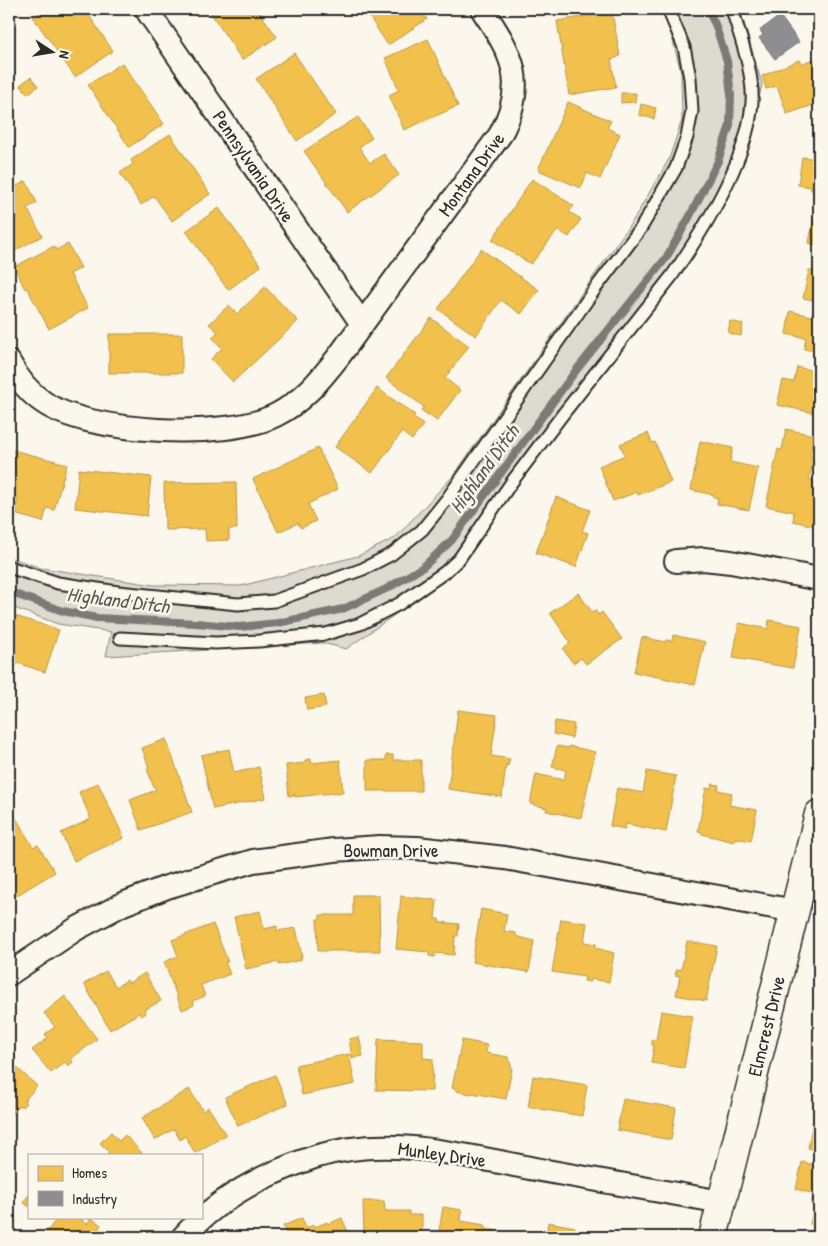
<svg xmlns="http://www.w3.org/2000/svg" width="828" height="1246" viewBox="0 0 828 1246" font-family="'Patrick Hand',sans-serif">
<rect width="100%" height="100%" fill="#fbf7ec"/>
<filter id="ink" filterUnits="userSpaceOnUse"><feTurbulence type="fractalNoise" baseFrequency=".02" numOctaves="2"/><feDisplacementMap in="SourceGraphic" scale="10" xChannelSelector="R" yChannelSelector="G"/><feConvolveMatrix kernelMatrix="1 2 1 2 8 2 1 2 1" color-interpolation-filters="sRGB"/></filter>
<g filter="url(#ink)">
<path fill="#dddad0" stroke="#84827e" d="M 663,9 L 740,9 L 762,84 L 748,149 L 694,257 L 513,486 L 462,564 L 437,585 L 346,649 L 323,643 L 106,656 L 111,632 L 58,624 L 9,606 L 9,557 L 41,568 L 154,585 L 241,586 L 358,556 L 395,538 L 454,475 L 634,219 L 669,159 L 682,120 L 681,72 L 668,21 Z"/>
<g fill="#f2c14e" stroke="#b69444">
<path d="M 45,9 L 87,9 L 88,10 L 86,11 L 113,51 L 75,77 L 33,17 Z"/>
<path d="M 208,9 L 268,9 L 260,13 L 277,37 L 242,60 Z"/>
<path d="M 364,9 L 420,9 L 427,19 L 388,45 Z"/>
<path d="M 544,9 L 555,9 L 547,14 Z"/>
<path d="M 612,12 L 620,56 L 611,60 L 616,87 L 569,95 L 557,21 Z"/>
<path d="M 428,39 L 458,106 L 404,130 L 389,95 L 399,90 L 385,58 Z"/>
<path d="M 294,53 L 336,114 L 297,141 L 256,79 Z"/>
<path d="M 813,59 L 819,76 L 819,103 L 787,114 L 777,86 L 766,89 L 762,76 L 799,60 L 801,64 Z"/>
<path d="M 122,63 L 164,124 L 129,147 L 88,85 Z"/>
<path d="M 31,77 L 38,86 L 28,94 L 20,85 Z"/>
<path d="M 621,93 L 636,93 L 635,102 L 621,103 Z"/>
<path d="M 568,102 L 611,121 L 607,128 L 620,134 L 600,179 L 587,173 L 581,188 L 538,170 Z"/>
<path d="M 641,104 L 656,108 L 654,119 L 639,115 Z"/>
<path d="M 358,117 L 372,138 L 359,147 L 370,163 L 384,154 L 399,175 L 347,212 L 304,151 Z"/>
<path d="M 170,134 L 210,194 L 172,221 L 154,196 L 141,205 L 120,173 L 133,164 L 131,160 Z"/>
<path d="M 818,154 L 819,154 L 819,191 L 811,190 L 811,187 L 798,185 L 802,157 L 818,159 Z"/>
<path d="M 9,171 L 17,186 L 26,181 L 37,203 L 27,208 L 42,236 L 9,254 Z"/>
<path d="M 532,179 L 574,206 L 569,212 L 581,219 L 569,237 L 558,230 L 531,264 L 492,240 Z"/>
<path d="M 219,208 L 261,266 L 228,290 L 186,231 Z"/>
<path d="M 814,215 L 819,216 L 819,246 L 809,243 Z"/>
<path d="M 68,244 L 81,268 L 70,274 L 88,308 L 49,329 L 27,288 L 25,289 L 14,267 L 54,246 L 56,250 Z"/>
<path d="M 481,249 L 539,290 L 521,314 L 501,300 L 476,336 L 438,309 Z"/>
<path d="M 809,270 L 819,272 L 819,301 L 803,298 Z"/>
<path d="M 265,287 L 298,321 L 233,382 L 211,359 L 222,348 L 212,337 L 218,332 L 209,324 L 229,305 L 237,314 Z"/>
<path d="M 790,311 L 811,316 L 812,313 L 819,314 L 819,352 L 804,349 L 806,338 L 786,334 Z"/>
<path d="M 431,318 L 469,346 L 445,378 L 460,390 L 437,421 L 421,410 L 424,407 L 386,378 Z"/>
<path d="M 730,321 L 743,324 L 741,336 L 728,333 Z"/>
<rect x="109" y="334" width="73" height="39"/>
<path d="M 797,367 L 819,372 L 819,414 L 777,405 L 783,380 L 794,382 Z"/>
<path d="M 377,388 L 415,415 L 413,417 L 423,425 L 412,440 L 402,432 L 372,473 L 335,447 Z"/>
<path d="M 786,429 L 814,435 L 810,456 L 814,457 L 809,479 L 819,481 L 819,527 L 793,521 L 794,512 L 766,506 L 778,449 L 782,450 Z"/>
<path d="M 648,433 L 652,443 L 655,442 L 671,482 L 638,495 L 637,492 L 613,501 L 599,466 L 625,455 L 620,444 Z"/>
<path d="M 700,441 L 733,448 L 730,462 L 758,468 L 749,510 L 717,504 L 718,498 L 714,497 L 714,495 L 691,490 Z"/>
<path d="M 318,448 L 338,489 L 308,504 L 316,521 L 301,528 L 298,523 L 278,532 L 253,479 Z"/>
<path d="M 9,449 L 67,464 L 54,510 L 47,508 L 43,522 L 14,514 L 18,500 L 9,497 Z"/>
<path d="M 79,469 L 151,477 L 147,516 L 75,508 Z"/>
<path d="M 236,482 L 237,529 L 229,529 L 229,540 L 206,541 L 205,529 L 165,530 L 164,483 Z"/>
<path d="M 556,497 L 590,510 L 582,531 L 588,533 L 576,567 L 536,553 Z"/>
<path d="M 578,593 L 593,613 L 595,610 L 598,615 L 602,612 L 622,639 L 586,664 L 581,658 L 573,663 L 563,649 L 570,642 L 550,613 Z"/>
<path d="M 9,614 L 59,630 L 45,672 L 17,663 L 13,677 L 9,676 Z"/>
<path d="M 769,620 L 801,626 L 793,668 L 733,658 L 739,623 L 768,629 Z"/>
<path d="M 673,635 L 705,642 L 695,685 L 634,672 L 642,637 L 666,642 L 666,640 L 672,641 Z"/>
<path d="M 324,695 L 326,707 L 307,710 L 305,698 Z"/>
<path d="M 458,710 L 497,715 L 491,756 L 510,759 L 508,766 L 506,765 L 502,797 L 448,789 Z"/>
<path d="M 555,721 L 574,724 L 572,738 L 553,734 Z"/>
<path d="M 166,739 L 192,812 L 141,830 L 130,800 L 156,790 L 155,788 L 154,788 L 147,769 L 149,768 L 142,748 Z"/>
<path d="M 557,746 L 569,748 L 569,746 L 595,752 L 581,818 L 546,811 L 547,808 L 530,804 L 536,774 L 564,780 L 566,770 L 552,767 Z"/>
<path d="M 229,749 L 234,773 L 259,767 L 266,798 L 213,809 L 201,755 Z"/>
<path d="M 386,755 L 393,755 L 393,760 L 421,760 L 421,791 L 367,791 L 367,760 L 386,760 Z"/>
<path d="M 311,759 L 311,763 L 340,760 L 343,792 L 295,797 L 295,795 L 289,796 L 286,765 L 305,763 L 305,760 Z"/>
<path d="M 647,771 L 676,776 L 666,832 L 626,824 L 625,829 L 610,826 L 617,788 L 643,793 Z"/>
<path d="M 98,783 L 124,838 L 74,861 L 61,833 L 91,819 L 79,792 Z"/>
<path d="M 712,784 L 719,785 L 718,790 L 732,793 L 729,805 L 757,810 L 751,841 L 735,838 L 734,842 L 702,834 L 702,832 L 698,831 L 706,788 L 711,789 Z"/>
<path d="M 9,806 L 33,847 L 38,845 L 55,872 L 9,900 Z"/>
<path d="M 353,895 L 379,895 L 380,951 L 318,951 L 317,919 L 320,919 L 320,915 L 353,915 Z"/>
<path d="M 401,896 L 437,900 L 435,919 L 439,919 L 439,922 L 459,924 L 458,936 L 455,936 L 454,955 L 435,953 L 435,957 L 429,956 L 429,952 L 396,949 Z"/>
<path d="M 481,909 L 507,914 L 504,931 L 516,933 L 516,936 L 534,941 L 529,972 L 472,962 Z"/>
<path d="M 260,911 L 264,929 L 277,926 L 277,931 L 296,928 L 302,957 L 301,957 L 301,960 L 279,965 L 278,962 L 246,969 L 234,917 Z"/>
<path d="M 561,919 L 587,923 L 584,942 L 596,944 L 596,948 L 614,953 L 609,982 L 590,979 L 590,982 L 584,981 L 585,977 L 552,972 Z"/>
<path d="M 213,924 L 228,962 L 225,962 L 230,974 L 201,985 L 205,996 L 193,1001 L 194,1005 L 182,1010 L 164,962 L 178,956 L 172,940 Z"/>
<path d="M 687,941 L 717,946 L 706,1001 L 676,995 L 680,976 L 675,975 L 677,969 L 681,970 Z"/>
<path d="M 106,971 L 116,987 L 127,980 L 129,983 L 145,973 L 161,1001 L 144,1010 L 146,1013 L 141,1016 L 139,1013 L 110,1030 L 84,984 Z"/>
<path d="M 65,996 L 97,1039 L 71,1059 L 73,1062 L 68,1066 L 65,1062 L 51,1073 L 32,1050 L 48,1038 L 45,1034 L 55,1027 L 44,1013 Z"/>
<path d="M 661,1011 L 693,1016 L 684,1068 L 651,1063 L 654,1046 L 652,1045 L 652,1039 L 656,1040 Z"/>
<path d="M 359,1037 L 363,1056 L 352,1058 L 349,1039 Z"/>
<path d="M 378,1039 L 423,1041 L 423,1058 L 433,1059 L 432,1091 L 376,1090 Z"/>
<path d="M 462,1040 L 487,1045 L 486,1053 L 508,1057 L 512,1068 L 506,1099 L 472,1093 L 471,1094 L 456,1091 L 456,1089 L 452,1088 Z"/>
<path d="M 349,1054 L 355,1084 L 302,1095 L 296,1065 Z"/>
<path d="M 15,1066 L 37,1086 L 24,1101 L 26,1103 L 22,1107 L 20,1105 L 9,1117 L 9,1073 Z"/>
<path d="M 275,1075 L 288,1104 L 238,1126 L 225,1097 Z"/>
<path d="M 533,1076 L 587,1085 L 582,1116 L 528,1107 Z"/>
<path d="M 189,1089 L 203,1111 L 208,1107 L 226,1135 L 195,1153 L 185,1136 L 180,1140 L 174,1129 L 155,1140 L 142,1118 Z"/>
<path d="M 818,1092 L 819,1092 L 819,1112 L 814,1111 Z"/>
<path d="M 623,1099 L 676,1108 L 671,1140 L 617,1130 Z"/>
<path d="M 813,1121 L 819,1123 L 819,1151 L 808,1148 Z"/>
<path d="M 111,1132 L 119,1141 L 125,1135 L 142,1153 L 140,1155 L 106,1155 L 109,1152 L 100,1143 Z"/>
<path d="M 802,1162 L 819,1166 L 819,1227 L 810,1224 L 814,1206 L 811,1205 L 814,1194 L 796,1189 Z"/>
<path d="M 29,1195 L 29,1207 L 23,1202 Z"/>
<path d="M 363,1201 L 384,1201 L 385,1211 L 409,1211 L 409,1215 L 422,1215 L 422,1237 L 364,1237 Z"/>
<path d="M 443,1207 L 462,1210 L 461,1221 L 485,1225 L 485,1229 L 498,1231 L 497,1237 L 438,1237 Z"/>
<path d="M 58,1217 L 78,1217 L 87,1224 L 91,1218 L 101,1225 L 97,1231 L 107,1237 L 43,1237 Z"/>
<path d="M 302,1218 L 306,1228 L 314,1225 L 315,1227 L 327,1222 L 328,1224 L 342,1218 L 350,1237 L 288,1237 L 283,1226 Z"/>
<path d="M 548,1222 L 575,1227 L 574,1237 L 546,1237 Z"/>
</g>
<path fill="#8d8d92" stroke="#707073" d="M 780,16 L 799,42 L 775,59 L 759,38 L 763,35 L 760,30 Z"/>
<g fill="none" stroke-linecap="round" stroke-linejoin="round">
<path stroke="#7b7a75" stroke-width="8" d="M 9,592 L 63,611 L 97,618 L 196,623 L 239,627 L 278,623 L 343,609 L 388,588 L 423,567 L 452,540 L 574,373 L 666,258 L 690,216 L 718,161 L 730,125 L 731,95 L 727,61 L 715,24 L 707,9"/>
<g stroke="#2b2b2b" stroke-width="15">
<g id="service">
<path d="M 9,567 L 58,583 L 118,592 L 238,604 L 274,601 L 363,569 L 392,554 L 422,530 L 447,499 L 595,289 L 641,228 L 676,168 L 687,137 L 692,111 L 690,78 L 684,47 L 668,9"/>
<path d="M 120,638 L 216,643 L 259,641 L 326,634 L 360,624 L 399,604 L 445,572 L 459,559 L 511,483 L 563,414 L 671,277 C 704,230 748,159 752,102 C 754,73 740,37 732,9"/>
</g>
</g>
<g stroke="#2b2b2b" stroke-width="26">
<g id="minor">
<path d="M 146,9 L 362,324"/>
<path d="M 9,362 C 17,377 28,392 43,402 C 88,434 227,440 276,415 C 302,402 321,379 339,356 L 500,135 C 529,82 512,54 482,9"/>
<path d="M 676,561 L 704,559 L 731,562 L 819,579"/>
<path d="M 9,974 L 76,929 L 123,904 L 167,887 L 253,861 L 334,850 L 380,847 L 417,848 L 505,858 L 795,911"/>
<path d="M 183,1237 C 206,1211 237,1190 269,1175 C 285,1168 301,1161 318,1156 C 389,1134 465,1156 535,1169 C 598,1180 660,1191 722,1202"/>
</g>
</g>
<g stroke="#2b2b2b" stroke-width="31">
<path id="tertiary" d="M 713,1237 L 819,814"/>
</g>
<use href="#service" stroke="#fbf7ec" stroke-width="11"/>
<use href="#minor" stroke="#fbf7ec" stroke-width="22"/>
<use href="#tertiary" stroke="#fbf7ec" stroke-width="28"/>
</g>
</g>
<g text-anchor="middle" stroke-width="5" stroke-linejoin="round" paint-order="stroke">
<g font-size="19" fill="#2b2b2b" stroke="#fbf7ec">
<text transform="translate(254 166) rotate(56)" y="7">Pennsylvania Drive</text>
<text transform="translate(471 174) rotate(-54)" y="7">Montana Drive</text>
<text x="391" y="857">Bowman Drive</text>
<text transform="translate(766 1026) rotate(-76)" y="7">Elmcrest Drive</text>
<text transform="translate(442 1154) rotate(8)" y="7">Munley Drive</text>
</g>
<g font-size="20" font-style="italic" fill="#5a5956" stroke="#fbf7ec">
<text transform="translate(484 469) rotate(-54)" y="7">Highland Ditch</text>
<text transform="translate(118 600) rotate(7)" y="7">Highland Ditch</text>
</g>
</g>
<rect width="828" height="1246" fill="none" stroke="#fbf7ec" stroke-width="30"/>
<rect x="15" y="15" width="798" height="1216" fill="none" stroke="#2b2b2b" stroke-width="2" filter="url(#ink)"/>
<rect x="28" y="1154" width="175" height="65" fill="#fbf7ec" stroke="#a8a59f"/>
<rect x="38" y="1166" width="25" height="15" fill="#f2c14e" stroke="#a8a59f"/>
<text x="72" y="1178" font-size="15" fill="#2b2b2b">Homes</text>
<rect x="38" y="1191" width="25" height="15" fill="#8d8d92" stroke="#a8a59f"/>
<text x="72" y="1204" font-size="15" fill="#2b2b2b">Industry</text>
<g transform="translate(52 52) rotate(102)" stroke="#fbf7ec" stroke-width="4" paint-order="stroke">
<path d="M0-4L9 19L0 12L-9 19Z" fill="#2b2b2b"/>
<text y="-8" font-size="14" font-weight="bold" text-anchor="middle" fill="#2b2b2b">N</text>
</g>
</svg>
